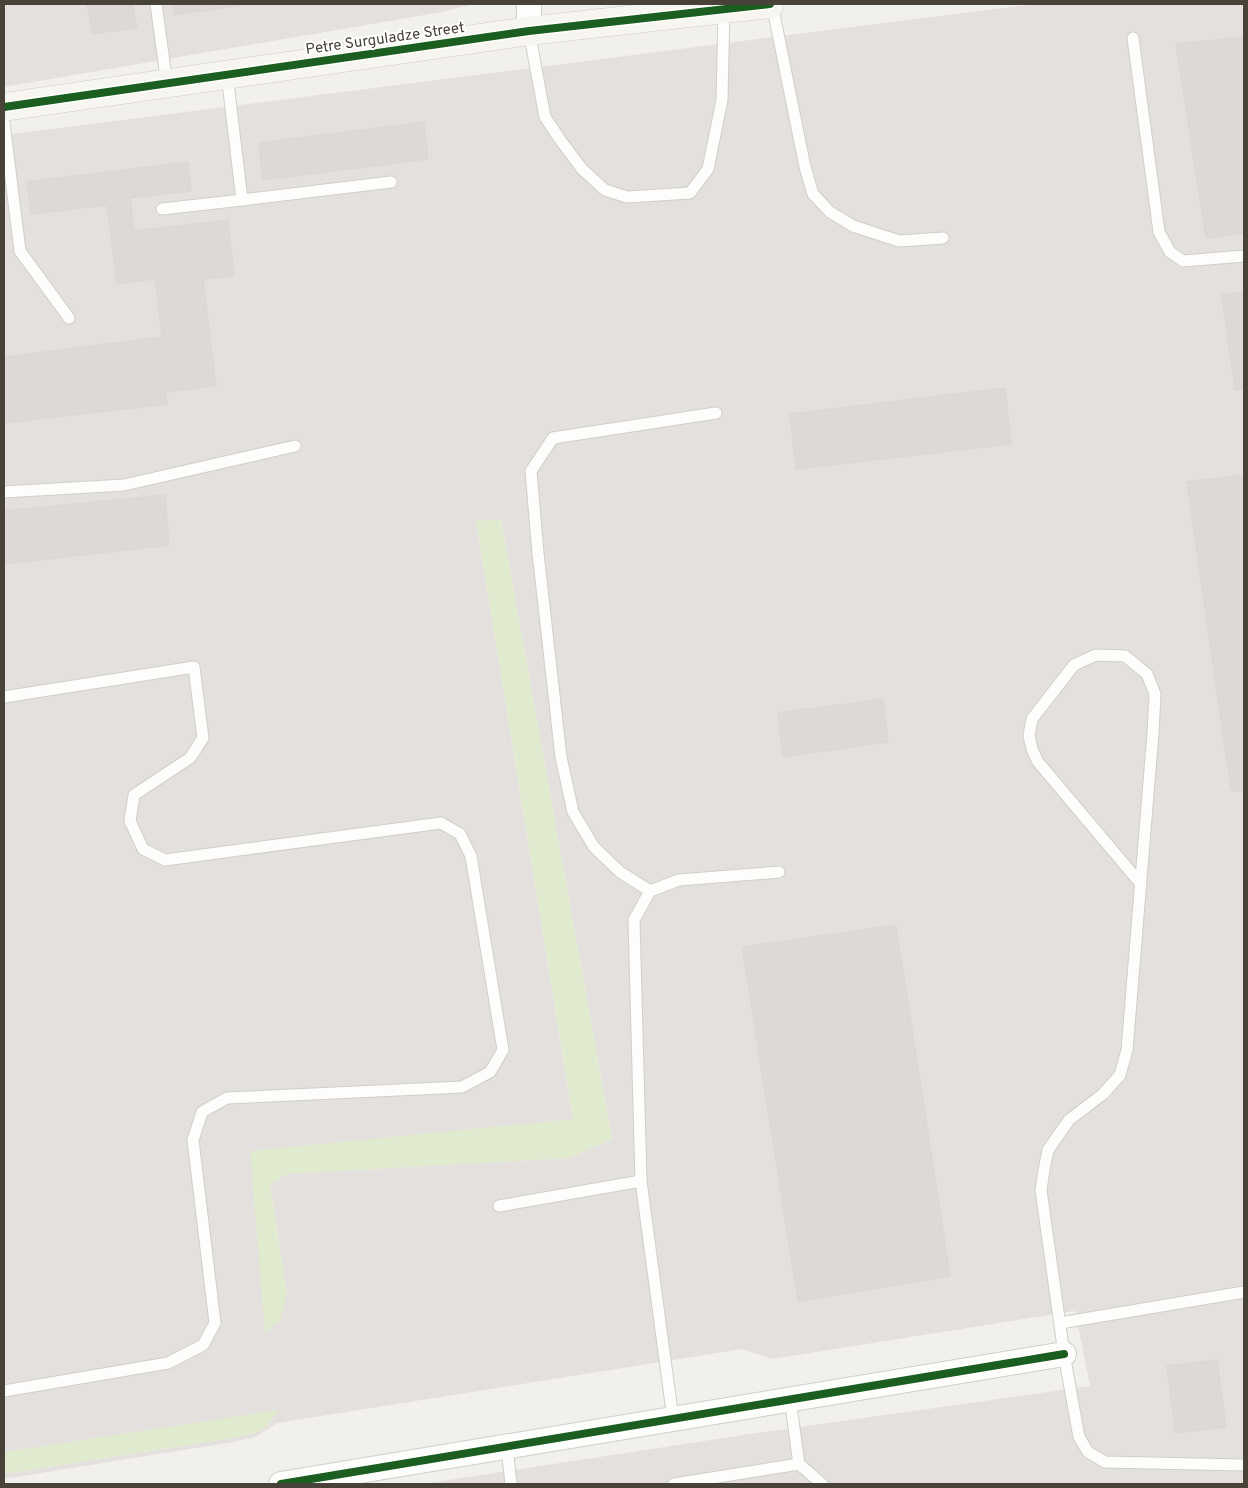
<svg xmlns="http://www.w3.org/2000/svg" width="1248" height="1488" viewBox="0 0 1248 1488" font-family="Overpass,sans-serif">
<rect width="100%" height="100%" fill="#f2f0ed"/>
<g fill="#e4e0dd" fill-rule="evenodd">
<path d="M 4,4 L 474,4 L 442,12 L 4,87 Z"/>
<path d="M 1034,4 L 1244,4 L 1244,1484 L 423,1484 L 743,1435 L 1090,1386 L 1075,1311 L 772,1359 L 742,1349 L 277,1423 L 255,1437 L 233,1442 L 4,1479 L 4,1474 L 233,1438 L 253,1434 L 269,1424 L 278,1411 L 4,1452 L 4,135 ZM 501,519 L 612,1139 L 569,1158 L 287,1174 L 270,1185 L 287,1293 L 250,1151 L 573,1120 L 476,521 Z"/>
</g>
<g fill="#e0eacf">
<path d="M 501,519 L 612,1139 L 569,1158 L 287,1174 L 270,1185 L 287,1293 L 280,1321 L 265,1333 L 250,1151 L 573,1119 L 476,521 Z"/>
<path d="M 279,1410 C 264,1432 258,1433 233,1438 L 4,1474 L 4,1452 Z"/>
</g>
<g fill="#dcd9d6" stroke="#dad7d3">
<path d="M 87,4 L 133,4 L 137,28 L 92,34 Z"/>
<path d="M 173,4 L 247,4 L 174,15 Z"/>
<path d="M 1244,37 L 1244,233 L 1206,238 L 1176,44 Z"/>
<path d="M 424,122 L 428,159 L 263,180 L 259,143 Z"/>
<path d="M 188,162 L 191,191 L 130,198 L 134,231 L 228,220 L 234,276 L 203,279 L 216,386 L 165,392 L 167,404 L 4,423 L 4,343 L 5,357 L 162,337 L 155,279 L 117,284 L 107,205 L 31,214 L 27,182 Z"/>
<path d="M 1244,292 L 1244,389 L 1235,390 L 1222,295 Z"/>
<path d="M 1005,388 L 1011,444 L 796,469 L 790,414 Z"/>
<path d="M 1244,475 L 1244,792 L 1231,790 L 1187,482 Z"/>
<path d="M 165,495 L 169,545 L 4,564 L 4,511 Z"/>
<path d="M 883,699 L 888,742 L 783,757 L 778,713 Z"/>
<path d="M 896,925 L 950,1276 L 798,1301 L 742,947 Z"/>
<path d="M 1217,1360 L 1226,1427 L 1175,1433 L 1167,1366 Z"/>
</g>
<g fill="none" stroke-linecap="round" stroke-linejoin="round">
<g stroke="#d0cecb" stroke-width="13">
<g id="lane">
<path d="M 156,4 L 167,84"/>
<path d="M 772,4 L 805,167 L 813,194 L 830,212 L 853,226 L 899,241 L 943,238"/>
<path d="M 529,31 L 545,117 L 561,141 L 582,169 L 605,190 L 627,197 L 690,193 L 708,169 L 722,100 L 724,9"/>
<path d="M 1133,38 L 1159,232 L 1170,252 L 1183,261 L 1244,256"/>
<path d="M 4,123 L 20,251 L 69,318"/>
<path d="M 242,200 L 391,182"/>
<path d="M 162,209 L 242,200 L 227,75"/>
<path d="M 4,492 L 124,485 L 295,446"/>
<path d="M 4,697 L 194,667 L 203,738 L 190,758 L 134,795 L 130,821 L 143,849 L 165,860 L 441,823 L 460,834 L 471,856 L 503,1050 L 490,1072 L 462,1087 L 227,1098 L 202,1112 L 193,1140 L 215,1323 L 203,1345 L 168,1363 L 4,1391"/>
<path d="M 1141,884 L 1038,762 L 1032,749 L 1029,736 L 1032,719 L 1074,665 L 1096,655 L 1125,656 L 1147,674 L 1155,694 L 1153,733 L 1127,1050 L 1120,1075 L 1103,1094 L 1069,1120 L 1048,1150 L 1044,1170 L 1041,1190 L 1064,1354 L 1079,1437 L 1088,1452 L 1105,1462 L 1244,1465"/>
<path d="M 650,891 L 620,872 L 594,847 L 573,812 L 561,757 L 538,553 L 531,471 L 553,438 L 716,413"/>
<path d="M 499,1206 L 641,1181"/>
<path d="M 1060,1323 L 1244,1292"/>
<path d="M 790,1399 L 799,1464 L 822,1484"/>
<path d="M 673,1419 L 641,1181 L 634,920 L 650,891 L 679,880 L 779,872"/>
<path d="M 507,1447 L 511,1484"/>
<path d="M 674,1484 L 799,1464"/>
</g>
</g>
<g stroke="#d0cecb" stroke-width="26">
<g id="street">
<path d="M 529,31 L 529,4"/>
<path d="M 281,1484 L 1064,1354"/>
</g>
</g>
<g stroke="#d0cdc4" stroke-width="29">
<path id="secondary" d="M 4,107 L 529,31 L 770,4"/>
</g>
<use href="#lane" stroke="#fdfdfc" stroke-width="11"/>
<use href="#street" stroke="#fdfdfc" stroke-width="24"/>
<use href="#secondary" stroke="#f6f5f0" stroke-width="28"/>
<g stroke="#fff" stroke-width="11">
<g id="cycleway">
<path d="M 4,107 L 529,31 L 770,4"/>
<path d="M 281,1484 L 1064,1354"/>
</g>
</g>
<use href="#cycleway" stroke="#1b5e20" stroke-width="8"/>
</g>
<g text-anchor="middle" stroke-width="4" stroke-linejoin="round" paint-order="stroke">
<g font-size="15" fill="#484239" stroke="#fff">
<text transform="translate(385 38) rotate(-8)" y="5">Petre Surguladze Street</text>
</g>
</g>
<rect width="1248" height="1488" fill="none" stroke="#484239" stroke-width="10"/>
</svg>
